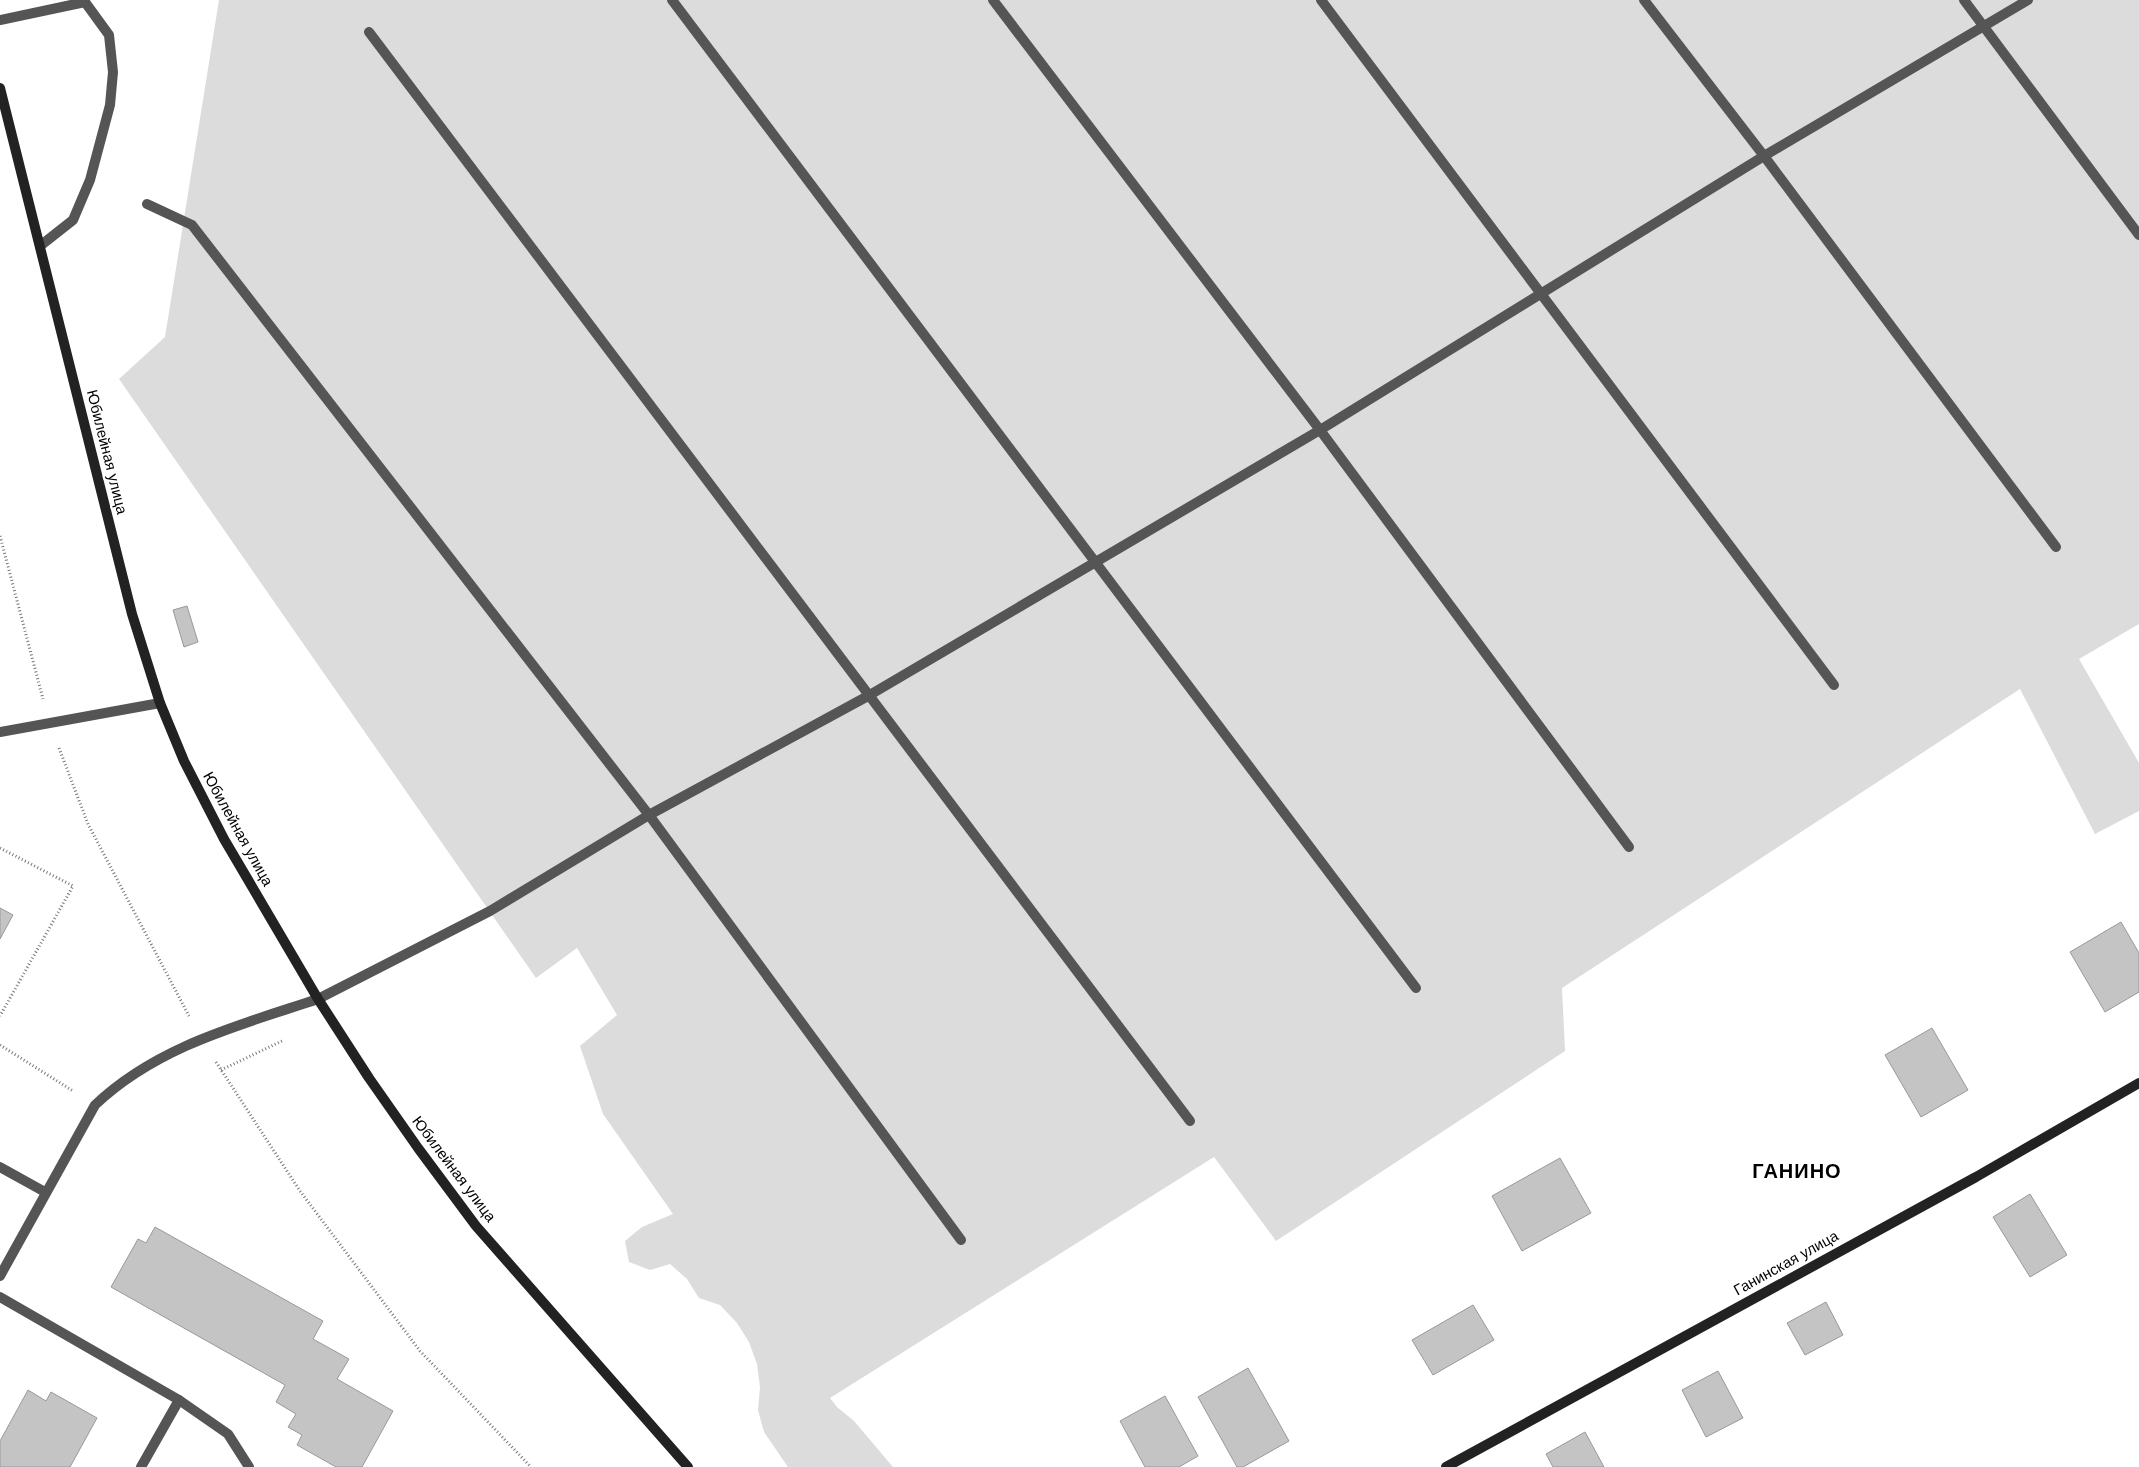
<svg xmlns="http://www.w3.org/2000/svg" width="2139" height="1467" viewBox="0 0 2139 1467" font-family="Helvetica,sans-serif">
<rect width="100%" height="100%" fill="#fff"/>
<path fill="#dcdcdc" d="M 219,0 L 2139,0 L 2139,624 L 2079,659 L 2139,763 L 2139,811 L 2095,834 L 2020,689 L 1562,988 L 1565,1051 L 1276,1241 L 1214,1157 L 830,1398 L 837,1407 L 854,1421 L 893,1467 L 788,1467 L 764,1432 L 758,1410 L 760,1387 L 757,1364 L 749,1342 L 737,1323 L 720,1305 L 699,1298 L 687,1279 L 670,1264 L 650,1270 L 629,1262 L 625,1241 L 642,1227 L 673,1214 L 603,1114 L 580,1046 L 617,1015 L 577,948 L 536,978 L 119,379 L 165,337 Z"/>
<g fill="#c4c4c4" stroke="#999">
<path d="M 187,606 L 198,642 L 184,647 L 173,610 Z"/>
<path d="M 0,908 L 13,915 L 0,939 Z"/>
<path d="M 2121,922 L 2139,953 L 2139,992 L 2105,1012 L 2070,952 Z"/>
<path d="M 1932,1028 L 1968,1090 L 1921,1117 L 1885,1055 Z"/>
<path d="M 1560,1158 L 1591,1213 L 1522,1251 L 1492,1196 Z"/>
<path d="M 2030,1194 L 2067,1255 L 2030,1277 L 1993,1217 Z"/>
<path d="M 155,1227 L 323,1321 L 313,1339 L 349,1359 L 337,1379 L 393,1411 L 362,1467 L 336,1467 L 297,1445 L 302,1435 L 288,1427 L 296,1414 L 276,1402 L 285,1385 L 111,1287 L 138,1239 L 146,1243 Z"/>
<path d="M 1826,1302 L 1843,1335 L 1805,1355 L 1787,1323 Z"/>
<path d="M 1473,1305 L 1494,1340 L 1433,1375 L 1412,1340 Z"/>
<path d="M 1248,1368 L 1289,1441 L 1243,1467 L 1237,1467 L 1198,1397 Z"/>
<path d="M 1718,1371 L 1743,1418 L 1706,1437 L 1682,1390 Z"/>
<path d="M 28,1390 L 46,1401 L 51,1392 L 97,1418 L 70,1467 L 0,1467 L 0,1441 Z"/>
<path d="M 1165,1396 L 1198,1456 L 1179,1467 L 1145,1467 L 1120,1421 Z"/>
<path d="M 1585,1432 L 1604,1467 L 1553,1467 L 1546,1454 Z"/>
</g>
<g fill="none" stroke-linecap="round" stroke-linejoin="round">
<g stroke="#777" stroke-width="3" stroke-dasharray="1 2.5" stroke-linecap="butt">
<path d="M 0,536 L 43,699"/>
<path d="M 59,748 L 88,824 L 189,1016"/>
<path d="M 0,848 L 73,886 L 0,1016"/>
<path d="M 0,1045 L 73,1091"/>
<path d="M 216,1062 L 300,1191 L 420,1351 L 531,1467"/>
<path d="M 221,1070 L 284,1040"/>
</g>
<g stroke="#555" stroke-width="10">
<path d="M 672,0 L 1416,988"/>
<path d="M 993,0 L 1320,430 L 1629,847"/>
<path d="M 1321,0 L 1834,685"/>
<path d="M 1644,0 L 1764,156 L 2056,547"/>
<path d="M 1964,0 L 2139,235"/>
<path d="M 0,20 L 85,2"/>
<path d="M 369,32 L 1190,1121"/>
<path d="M 147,204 L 192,225 L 649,815 L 961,1240"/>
<path d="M 40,246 L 73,220 L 90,180 L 110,105 L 113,72 L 109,35 L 85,2"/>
<path d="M 0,1167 L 45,1192"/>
<path d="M 0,1276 L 95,1105 C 157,1046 240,1025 318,999"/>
<path d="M 0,1297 L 179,1400 L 141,1467"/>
<path d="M 179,1400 L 228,1434 L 249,1467"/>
</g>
<g stroke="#555" stroke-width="10">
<path d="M 0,732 L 160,703"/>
<path d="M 318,999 L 490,911 L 649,815 L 868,696 L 1320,430 L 1764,156 L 2028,0"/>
</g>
<g stroke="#222" stroke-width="10">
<path d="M 0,88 L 132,614 L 160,703 L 184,761 L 224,839 L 318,999 L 369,1078 L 418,1148 L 476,1226 L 688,1467"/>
<path d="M 1446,1467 L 1976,1177 L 2139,1083"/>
</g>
</g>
<g text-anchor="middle" stroke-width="4.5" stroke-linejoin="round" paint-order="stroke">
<g font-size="15" fill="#000" stroke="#fff">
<text transform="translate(107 452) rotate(76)" y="5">Юбилейная улица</text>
<text transform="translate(238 829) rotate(61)" y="5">Юбилейная улица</text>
<text transform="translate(454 1169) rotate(53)" y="5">Юбилейная улица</text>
<text transform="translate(1786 1263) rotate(-29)" y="5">Ганинская улица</text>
</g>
<g font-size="20" font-weight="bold" letter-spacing="1" fill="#000" stroke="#fff">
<text x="1797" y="1178">ГАНИНО</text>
</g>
</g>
</svg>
